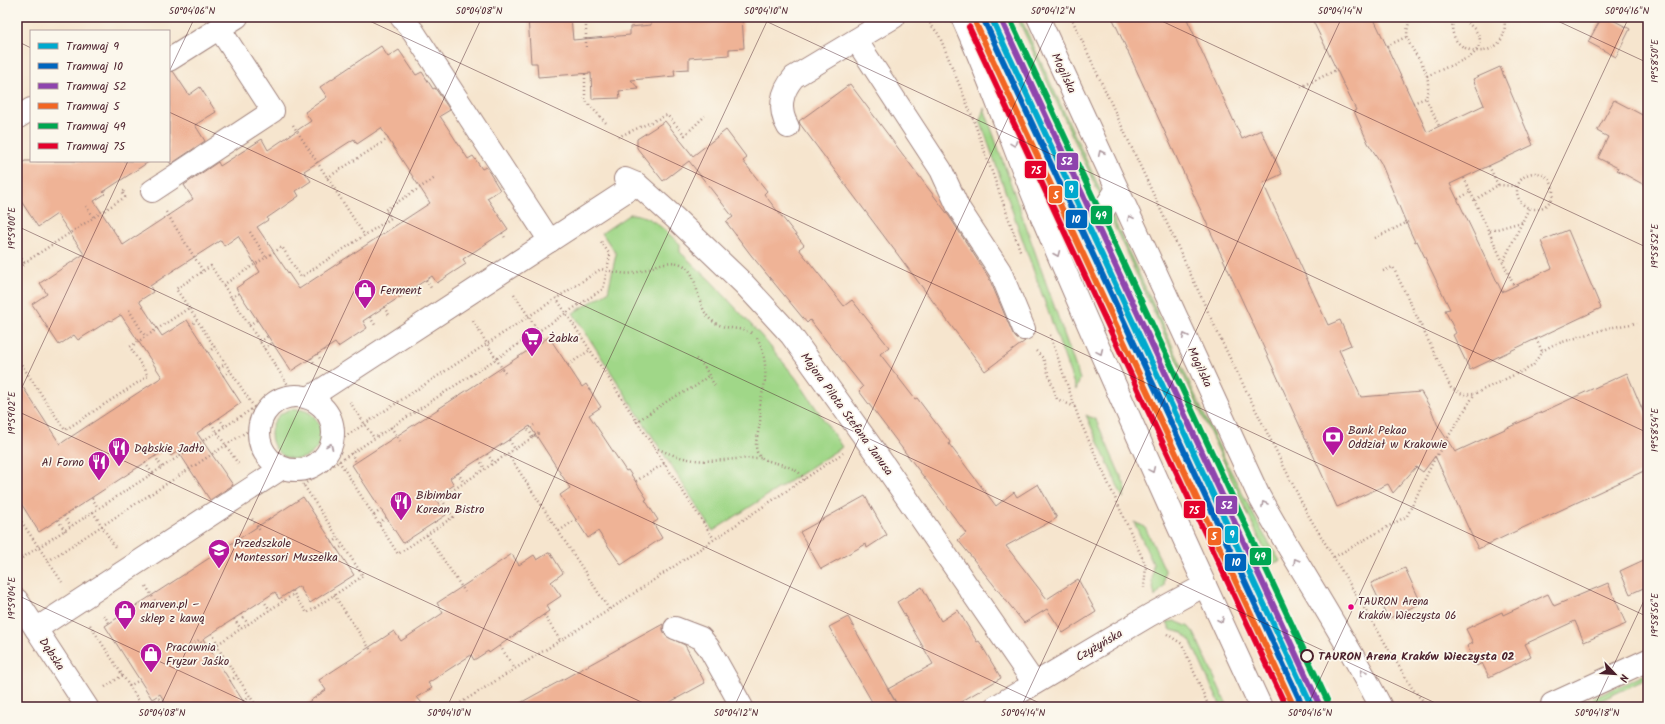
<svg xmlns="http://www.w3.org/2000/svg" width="1665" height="724" viewBox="0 0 1665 724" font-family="Kalam,sans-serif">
<rect width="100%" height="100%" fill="#fbf7ec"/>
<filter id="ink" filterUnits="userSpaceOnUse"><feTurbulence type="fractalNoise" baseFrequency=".025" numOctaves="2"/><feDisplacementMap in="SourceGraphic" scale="8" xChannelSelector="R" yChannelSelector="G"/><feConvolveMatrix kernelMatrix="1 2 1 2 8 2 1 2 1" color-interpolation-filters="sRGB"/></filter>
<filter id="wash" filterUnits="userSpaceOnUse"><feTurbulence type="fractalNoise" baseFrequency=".012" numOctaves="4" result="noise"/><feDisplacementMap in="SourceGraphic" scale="16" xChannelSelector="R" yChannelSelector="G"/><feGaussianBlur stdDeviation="0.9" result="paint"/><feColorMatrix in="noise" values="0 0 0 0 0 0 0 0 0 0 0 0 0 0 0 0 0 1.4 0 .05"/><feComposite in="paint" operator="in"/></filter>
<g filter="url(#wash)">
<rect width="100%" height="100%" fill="#f6e5ce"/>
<g fill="#a0d788" stroke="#757b5a">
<path d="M 980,17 L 983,17 L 1304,707 L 1290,707 L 1043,176 L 1000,63 Z"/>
<path d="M 1017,17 L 1020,17 L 1228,466 L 1263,533 L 1280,561 L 1271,564 Z"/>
<path d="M 984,108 L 1080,379 L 1076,390 L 980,120 Z"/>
<path d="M 630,214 C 651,214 665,231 680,244 L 680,252 L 711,281 L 765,340 L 796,378 L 842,447 L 713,531 L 573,313 L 608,292 L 616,254 L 602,233 Z"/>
<circle cx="296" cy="434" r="25"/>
<path d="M 1086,415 L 1096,420 L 1126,488 L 1123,498 Z"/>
<path d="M 1134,522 L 1145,527 L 1165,570 L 1164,586 L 1155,597 L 1152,582 L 1153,564 Z"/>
<path d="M 1175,621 L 1189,627 L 1194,633 L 1228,707 L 1221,707 L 1191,642 L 1183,633 L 1171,630 L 1167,622 Z"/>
<path d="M 1648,673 L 1648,678 L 1587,707 L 1574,707 Z"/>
</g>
<g id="blocks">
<g fill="#efb396" fill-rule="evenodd">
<path d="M 528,17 L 571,17 L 573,40 L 630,35 L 630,27 L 651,25 L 651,17 L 742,17 L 744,48 L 729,49 L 729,55 L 689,58 L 689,69 L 674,70 L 675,76 L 631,80 L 639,89 L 619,91 L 620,98 L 592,99 L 591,73 L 538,77 L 537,63 L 531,63 Z"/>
<path d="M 1112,17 L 1186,17 L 1242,139 L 1261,130 L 1282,174 L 1263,183 L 1328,325 L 1340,320 L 1351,345 L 1339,350 L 1361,397 L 1421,392 L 1431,409 L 1437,424 L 1455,452 L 1627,373 L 1648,423 L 1648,469 L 1478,549 L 1435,456 L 1423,472 L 1416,467 L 1393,493 L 1388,484 L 1337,507 Z"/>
<path d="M 1311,17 L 1373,17 L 1427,132 L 1484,105 L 1473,79 L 1500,67 L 1533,145 L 1450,184 L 1502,292 L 1552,268 L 1541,241 L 1568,230 L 1601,308 L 1470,370 L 1453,335 L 1456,333 L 1445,310 L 1450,309 L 1417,241 L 1415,242 L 1404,218 L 1381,163 L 1368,143 L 1354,111 L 1356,110 Z"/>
<path d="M 1602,17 L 1607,17 L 1630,29 L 1616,57 L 1588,42 Z"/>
<path d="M 381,46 L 388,57 L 399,50 L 416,75 L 422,72 L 433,89 L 435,88 L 450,110 L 440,116 L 468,159 L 473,156 L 482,169 L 486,167 L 500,190 L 487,198 L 508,229 L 463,259 L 466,264 L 452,273 L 437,283 L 432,276 L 363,321 L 367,328 L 338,347 L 335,343 L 291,371 L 236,288 L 260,272 L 238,236 L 224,246 L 221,240 L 171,272 L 150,286 L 153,292 L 139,301 L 162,336 L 187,320 L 241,403 L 197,433 L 233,485 L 210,500 L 178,451 L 171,456 L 166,449 L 39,532 L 17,497 L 17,378 L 60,444 L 162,377 L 121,315 L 111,321 L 110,320 L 78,340 L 74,335 L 59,345 L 32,304 L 47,294 L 40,283 L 84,254 L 57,214 L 38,227 L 17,195 L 17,166 L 25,161 L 150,161 L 103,192 L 105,194 L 94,201 L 123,245 L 193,199 L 184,185 L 218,162 L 220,166 L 262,139 L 268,150 L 311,121 L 305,112 L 327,97 L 320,87 ZM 381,128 L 430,203 L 299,289 L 257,227 L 268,220 L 267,218 L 299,196 L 296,191 L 311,181 L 304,171 L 354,139 L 357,144 Z"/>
<path d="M 173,71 L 189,95 L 200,87 L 216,112 L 195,125 L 205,141 L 171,164 L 169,161 L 169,72 Z"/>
<path d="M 850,84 L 949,216 L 989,278 L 1013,334 L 1017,339 L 1025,341 L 985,371 L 800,124 L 799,121 Z"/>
<path d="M 1614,100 L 1648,118 L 1648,187 L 1617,170 L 1618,168 L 1598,158 L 1608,137 L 1597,131 Z"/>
<path d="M 665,121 L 693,156 L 726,130 L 747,158 L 743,161 L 767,191 L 764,194 L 804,245 L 799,249 L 844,306 L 852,300 L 889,347 L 880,354 L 915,399 L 917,398 L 950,442 L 949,444 L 996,506 L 1014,492 L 1017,497 L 1038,484 L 1057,518 L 1006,546 L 1047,599 L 1078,579 L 1096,612 L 1063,633 L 1047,609 L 1024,623 L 958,540 L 966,533 L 859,391 L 863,387 L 810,320 L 807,323 L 751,255 L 726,222 L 733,217 L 689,161 L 663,181 L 637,148 L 637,139 Z"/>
<path d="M 549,337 L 582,387 L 586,384 L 601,407 L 589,415 L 626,471 L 628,470 L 647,499 L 645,500 L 658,520 L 653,523 L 662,538 L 621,565 L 598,531 L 588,538 L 560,495 L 570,488 L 530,426 L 450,478 L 454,485 L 435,498 L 446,515 L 403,543 L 352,465 Z"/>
<path d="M 865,496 L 887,535 L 867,548 L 866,544 L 821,569 L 800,532 Z"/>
<path d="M 303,497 L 354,575 L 310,603 L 299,586 L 279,599 L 275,592 L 203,639 L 247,707 L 168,707 L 160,694 L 152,699 L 105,626 Z"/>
<path d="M 550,552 L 563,573 L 551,582 L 561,596 L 546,606 L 549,611 L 489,653 L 488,651 L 474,660 L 471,655 L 428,683 L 432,688 L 417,697 L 425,707 L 301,707 L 326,690 L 319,680 L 394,631 L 401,641 L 443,613 L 437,603 L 512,554 L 519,565 L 534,555 L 537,560 Z"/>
<path d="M 1648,558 L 1648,586 L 1630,594 L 1620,571 Z"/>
<path d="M 1405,568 L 1421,603 L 1388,619 L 1371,583 Z"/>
<path d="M 1608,583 L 1626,624 L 1584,642 L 1575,621 L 1525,644 L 1531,656 L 1489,677 L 1482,663 L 1477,666 L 1467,646 L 1473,643 L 1466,629 L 1502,612 L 1503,615 L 1548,594 L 1554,606 Z"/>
<path d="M 922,587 L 941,621 L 958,610 L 977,642 L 979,641 L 1001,678 L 952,707 L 899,707 L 888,689 L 933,664 L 897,602 Z"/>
<path d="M 848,617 L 867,651 L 898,707 L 875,707 L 829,627 Z"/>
<path d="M 663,624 L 663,630 L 666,636 L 685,645 L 705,683 L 661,707 L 513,707 Z"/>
</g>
</g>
</g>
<g filter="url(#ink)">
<use href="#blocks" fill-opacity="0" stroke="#a0827c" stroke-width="1"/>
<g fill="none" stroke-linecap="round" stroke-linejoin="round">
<g stroke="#a0827c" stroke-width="24">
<g id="minor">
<path d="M 401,17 L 413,31 L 550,241"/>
<path d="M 856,40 L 941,170 L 958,207 L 1000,271 L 1024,329"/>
<path d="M 169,60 L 237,17"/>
<path d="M 17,118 L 31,109"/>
<path d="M 788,127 C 778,110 781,92 794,77 L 894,17"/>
<path d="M 625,179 L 637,184 L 675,218 L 744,284 L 791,335 L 885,466 L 1034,683"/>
<path d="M 152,191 L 273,111 L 219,28"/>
<circle cx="296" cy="433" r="37"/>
<path d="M 309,398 L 637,184"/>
<path d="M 17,600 L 87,707"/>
<path d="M 675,628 L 701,638 L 709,648 L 742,707"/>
<path d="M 36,629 L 282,468"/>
<path d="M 1552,704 L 1648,660"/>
<path d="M 995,707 L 1150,615 L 1205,585"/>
</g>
</g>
<g stroke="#a0827c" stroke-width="24">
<g id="major">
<path d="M 962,17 C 993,85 1016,156 1045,224 C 1114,386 1187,547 1261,707"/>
<path d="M 1038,17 L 1259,496 C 1298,567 1344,635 1381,707"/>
<path d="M 1042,218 L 1074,225 L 1086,222 L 1101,214 L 1117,189"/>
</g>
</g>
<g stroke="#a0827c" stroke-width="2.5" stroke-dasharray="1 3" stroke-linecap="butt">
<path d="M 925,17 L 939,35 L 972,116 L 1021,253"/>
<path d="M 1071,17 L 1223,344 L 1307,513 L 1412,688 L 1428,707"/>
<path d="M 1412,17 C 1397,43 1421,53 1427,76 C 1429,84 1428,91 1426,98 L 1439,126"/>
<path d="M 1454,17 C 1440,59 1513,66 1504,17"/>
<path d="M 1387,46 L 1406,37"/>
<path d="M 586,47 L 586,17"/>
<path d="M 585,74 L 585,100 L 608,125"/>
<path d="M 1427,76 L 1470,57 C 1490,40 1476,29 1460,17"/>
<path d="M 1301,87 L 1336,70"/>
<path d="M 1413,103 L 1426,98"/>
<path d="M 293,125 L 365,236"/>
<path d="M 618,137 L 667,115 L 685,135 L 705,116"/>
<path d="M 1489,166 L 1498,185"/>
<circle cx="1535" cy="191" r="18"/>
<path d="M 327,178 L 391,137"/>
<path d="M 1464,178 L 1514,286"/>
<path d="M 1458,199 L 1470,192"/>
<path d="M 1475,200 L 1498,185 L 1517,186"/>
<path d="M 86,206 L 94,218"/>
<path d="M 166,212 L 203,271"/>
<path d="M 1490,231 L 1522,222"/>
<path d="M 250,232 L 266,257"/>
<path d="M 502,233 L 506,239"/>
<path d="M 1375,238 L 1408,222"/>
<path d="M 17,252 L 25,264 L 17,269"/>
<path d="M 1504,260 L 1529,208"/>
<path d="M 24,263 L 125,197 L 122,192 L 126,190"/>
<path d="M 1383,271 L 1393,267 L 1451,388 L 1464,395 L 1474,394 L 1533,366 L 1542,351 L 1553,345 L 1608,328 L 1637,323"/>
<path d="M 426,280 L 431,288"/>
<path d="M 223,285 L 282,247 L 301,277 L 391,218 L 385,210 L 435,178"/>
<path d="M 413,289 L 418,297"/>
<path d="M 514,294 L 544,340"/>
<path d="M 231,298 L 239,293"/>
<path d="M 556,298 L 714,539"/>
<path d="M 384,307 L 389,315"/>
<path d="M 189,308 L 176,289 L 211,266 L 288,385"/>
<path d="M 129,310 L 145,336"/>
<path d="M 370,317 L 375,325"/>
<path d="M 473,321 L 505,373"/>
<path d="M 190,325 L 197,321"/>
<path d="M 249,325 L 257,320"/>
<path d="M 1050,335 L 1079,419 L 1146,566 L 1144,588"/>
<path d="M 757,338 C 765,351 767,371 764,386 C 763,392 761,397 760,404 C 759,410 761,416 760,422 C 759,432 754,442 757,452 C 762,466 794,460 805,480"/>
<path d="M 1536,339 L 1542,351"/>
<path d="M 260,342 L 268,336"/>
<path d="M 264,349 L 272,343"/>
<path d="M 1036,351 L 1043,358 L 1057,399 L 1075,407"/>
<path d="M 208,352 L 215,347"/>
<path d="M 317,354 L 321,360"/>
<path d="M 17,358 L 65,430 L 148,376 L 130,347 L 189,308 L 254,407"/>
<path d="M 311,358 L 315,365"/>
<path d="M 696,359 L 704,366 L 716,388"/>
<path d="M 568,365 L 590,350"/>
<path d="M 219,368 L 225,364"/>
<path d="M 223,376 L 230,371"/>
<path d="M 350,402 L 374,438"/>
<path d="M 219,418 L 225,427"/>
<path d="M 636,422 L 669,400 L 696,386 L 708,376"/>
<path d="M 211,423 L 239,465"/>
<path d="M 391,427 L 400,441"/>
<path d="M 533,437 L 528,429 L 534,425"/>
<path d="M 509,440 L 515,449"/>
<path d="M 331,446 L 601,269 C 612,271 623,275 634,273 C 649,270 665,258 681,264 C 700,272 694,303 710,319 C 723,331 738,326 752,333"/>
<path d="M 185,447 L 188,450"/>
<path d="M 654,447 C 700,469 715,458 762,458"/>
<path d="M 351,453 L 356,462"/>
<path d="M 487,454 L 494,463"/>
<path d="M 508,454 L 609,609"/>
<path d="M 155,456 L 162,467"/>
<path d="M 479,459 L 485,469"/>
<path d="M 339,461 L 398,554 L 453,517 L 439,495"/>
<path d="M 145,463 L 153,474"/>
<path d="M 458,473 L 464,483"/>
<path d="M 636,481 L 665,463"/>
<path d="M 303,485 L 603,289 L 610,255 L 600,240"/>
<path d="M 92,498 L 98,508"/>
<path d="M 441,498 L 539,433"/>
<path d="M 17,504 L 20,502"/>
<path d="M 93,512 L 115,547"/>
<path d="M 17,515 L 62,582"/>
<path d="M 374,515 L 381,510"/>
<path d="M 64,516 L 71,526"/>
<path d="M 252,519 L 261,532"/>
<path d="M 58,520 L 65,531"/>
<path d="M 379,523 L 386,518"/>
<path d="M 559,531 L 581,516"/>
<path d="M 427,535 L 465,592"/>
<path d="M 332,543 L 339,538"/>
<path d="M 337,550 L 343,546"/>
<path d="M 1334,557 L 1407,516 L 1434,460 L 1474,395"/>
<path d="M 22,558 L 286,387"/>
<path d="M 48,561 L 260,423"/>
<path d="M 146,586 L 155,601"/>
<path d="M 292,591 L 307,613 L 363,576 L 303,484"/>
<path d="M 334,595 L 372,652"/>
<path d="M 263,600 L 270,610"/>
<path d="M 241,614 L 248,624"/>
<path d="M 104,615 L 109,623"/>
<path d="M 544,615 L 560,640"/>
<path d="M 234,619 L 241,629"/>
<path d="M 90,625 L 143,707"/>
<path d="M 212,633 L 218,644"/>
<path d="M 1167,634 L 1182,644 L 1209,707"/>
<path d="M 191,645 L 199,640 L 207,651 L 294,594"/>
<path d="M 216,645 L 257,707"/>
<path d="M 500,646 L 515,669"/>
<path d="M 230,681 L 237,676"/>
<path d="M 129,686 L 140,680"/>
<path d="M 105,687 L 123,675"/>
<path d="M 243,701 L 250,697"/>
<path d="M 145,707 L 162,697"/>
<path d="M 454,707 L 609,610 L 843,453"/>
</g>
<use href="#minor" stroke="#fff" stroke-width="22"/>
<use href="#major" stroke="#fff" stroke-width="22"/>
<g stroke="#fbf7ec" stroke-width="9">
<path id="tram-1" d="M 991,17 L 1312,707"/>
</g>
<g stroke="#fbf7ec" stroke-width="9">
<path id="tram-2" d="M 984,20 L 1303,707"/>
</g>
<g stroke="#fbf7ec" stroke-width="9">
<path id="tram-3" d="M 1000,17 L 1319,704"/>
</g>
<g stroke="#fbf7ec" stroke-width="9">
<path id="tram-4" d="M 976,24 L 1294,707"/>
</g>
<g stroke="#fbf7ec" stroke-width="9">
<path id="tram-5" d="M 1009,17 L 1327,700"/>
</g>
<g stroke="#fbf7ec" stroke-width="9">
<path id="tram-6" d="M 969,27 L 1286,707"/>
</g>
<use href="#tram-1" stroke="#00a9ce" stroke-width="6"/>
<use href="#tram-2" stroke="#0065bd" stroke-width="6"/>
<use href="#tram-3" stroke="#8e44ad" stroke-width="6"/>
<use href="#tram-4" stroke="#f26522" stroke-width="6"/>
<use href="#tram-5" stroke="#00a651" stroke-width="6"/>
<use href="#tram-6" stroke="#e4002b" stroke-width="6"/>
</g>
<defs><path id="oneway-chevron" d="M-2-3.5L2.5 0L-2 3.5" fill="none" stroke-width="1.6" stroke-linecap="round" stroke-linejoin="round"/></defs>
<g stroke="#ae9aa0">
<use href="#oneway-chevron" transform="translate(1014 144) rotate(69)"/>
<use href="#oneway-chevron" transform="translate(1101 153) rotate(-115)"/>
<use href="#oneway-chevron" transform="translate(1130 218) rotate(-115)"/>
<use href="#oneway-chevron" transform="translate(1057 254) rotate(67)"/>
<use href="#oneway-chevron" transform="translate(1185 336) rotate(-115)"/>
<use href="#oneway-chevron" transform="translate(1100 352) rotate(66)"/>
<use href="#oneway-chevron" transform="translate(330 446) rotate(-68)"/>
<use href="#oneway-chevron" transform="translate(1152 470) rotate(66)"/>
<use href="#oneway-chevron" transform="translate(1264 504) rotate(-119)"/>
<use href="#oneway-chevron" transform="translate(1296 561) rotate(-121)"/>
<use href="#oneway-chevron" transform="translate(1221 620) rotate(65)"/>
<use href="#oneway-chevron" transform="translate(1363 672) rotate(-119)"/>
</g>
</g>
<path fill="none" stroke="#4a1f2b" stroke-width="1" stroke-opacity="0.45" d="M 361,17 L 1648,617M 757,17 L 1648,433M 1153,17 L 1648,248M 1549,17 L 1648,63M 17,41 L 31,48M 169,72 L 195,17M 169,112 L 1444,707M 17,226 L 1048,707M 17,398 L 128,161M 17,411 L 652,707M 17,595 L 257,707M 160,707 L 482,17M 447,707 L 769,17M 734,707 L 1055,17M 1021,707 L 1342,17M 1307,707 L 1629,17M 1594,707 L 1648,592"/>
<defs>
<g id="shop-pin" transform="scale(1.15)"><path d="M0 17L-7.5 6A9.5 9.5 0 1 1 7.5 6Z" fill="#b5179e" stroke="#fbf7ec"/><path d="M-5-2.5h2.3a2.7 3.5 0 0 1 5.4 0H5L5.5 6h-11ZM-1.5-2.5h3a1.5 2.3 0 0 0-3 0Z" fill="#fff"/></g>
<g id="supermarket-pin" transform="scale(1.15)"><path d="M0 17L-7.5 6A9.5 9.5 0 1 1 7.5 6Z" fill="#b5179e" stroke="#fbf7ec"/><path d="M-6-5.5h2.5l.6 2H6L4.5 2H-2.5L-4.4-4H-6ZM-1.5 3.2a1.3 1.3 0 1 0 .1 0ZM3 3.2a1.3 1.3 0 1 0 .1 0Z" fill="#fff"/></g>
<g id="bank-pin" transform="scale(1.15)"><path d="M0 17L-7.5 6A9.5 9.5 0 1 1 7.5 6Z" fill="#b5179e" stroke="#fbf7ec"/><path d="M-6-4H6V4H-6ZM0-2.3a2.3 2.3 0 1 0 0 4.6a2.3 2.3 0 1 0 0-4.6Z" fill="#fff"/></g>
<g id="restaurant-pin" transform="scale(1.15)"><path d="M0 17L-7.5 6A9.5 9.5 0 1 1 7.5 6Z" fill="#b5179e" stroke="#fbf7ec"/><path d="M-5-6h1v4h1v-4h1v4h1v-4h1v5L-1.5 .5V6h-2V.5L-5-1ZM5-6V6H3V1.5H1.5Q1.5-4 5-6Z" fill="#fff"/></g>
<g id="school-pin" transform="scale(1.15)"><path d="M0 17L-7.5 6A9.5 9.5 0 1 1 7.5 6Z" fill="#b5179e" stroke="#fbf7ec"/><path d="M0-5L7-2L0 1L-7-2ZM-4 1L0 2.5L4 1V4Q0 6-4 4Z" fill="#fff"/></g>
</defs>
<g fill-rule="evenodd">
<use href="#shop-pin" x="365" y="290"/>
<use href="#supermarket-pin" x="532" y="338"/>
<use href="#bank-pin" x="1333" y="437"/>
<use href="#restaurant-pin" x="119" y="448"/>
<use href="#restaurant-pin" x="99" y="462"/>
<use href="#restaurant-pin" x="401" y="502"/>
<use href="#school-pin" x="219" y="550"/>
<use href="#shop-pin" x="125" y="611"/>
<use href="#shop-pin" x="151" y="654"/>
</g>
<circle fill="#e5007d" stroke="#fbf7ec" stroke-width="1.5" cx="1351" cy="607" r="3.5"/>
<circle fill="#fbf7ec" stroke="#4a1f2b" stroke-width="2" cx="1307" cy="656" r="6"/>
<g text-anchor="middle" stroke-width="3.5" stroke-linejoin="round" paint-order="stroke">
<g font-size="11" fill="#4a1f2b" stroke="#fbf7ec" text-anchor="start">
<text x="1358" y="605">TAURON Arena<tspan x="1358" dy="14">Kraków Wieczysta 06</tspan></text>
</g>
<g font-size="12" fill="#4a1f2b" stroke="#fbf7ec">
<text transform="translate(1064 73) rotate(65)" y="4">Mogilska</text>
<text transform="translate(1200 367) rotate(65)" y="4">Mogilska</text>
<text transform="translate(847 414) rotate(54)" y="4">Majora Pilota Stefana Janusa</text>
<text transform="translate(1099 645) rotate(-30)" y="4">Czyżyńska</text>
<text transform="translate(52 654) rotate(57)" y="4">Dąbska</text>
</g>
<g font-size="12" fill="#4a1f2b" stroke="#fbf7ec" text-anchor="start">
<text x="380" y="294">Ferment</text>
<text x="548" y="342">Żabka</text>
<text x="1348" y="434">Bank Pekao<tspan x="1348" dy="14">Oddział w Krakowie</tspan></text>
<text x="134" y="452">Dąbskie Jadło</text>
<text x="84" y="466" text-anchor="end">Al Forno</text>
<text x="416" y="499">Bibimbar<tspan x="416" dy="14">Korean Bistro</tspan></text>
<text x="234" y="547">Przedszkole<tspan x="234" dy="14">Montessori Muszelka</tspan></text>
<text x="140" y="608">marven.pl –<tspan x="140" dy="14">sklep z kawą</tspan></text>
<text x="166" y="651">Pracownia<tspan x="166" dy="14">Fryzur Jaśko</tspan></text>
</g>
<g font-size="12" font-weight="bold" fill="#4a1f2b" stroke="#fbf7ec" text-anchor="start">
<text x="1318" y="660">TAURON Arena Kraków Wieczysta 02</text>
</g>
</g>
<g stroke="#fbf7ec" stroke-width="1.5">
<rect x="1056" y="152" width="23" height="19" rx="4" fill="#8e44ad"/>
<rect x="1024" y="160" width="23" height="19" rx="4" fill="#e4002b"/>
<rect x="1064" y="180" width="15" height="19" rx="4" fill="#00a9ce"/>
<rect x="1048" y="185" width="15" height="19" rx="4" fill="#f26522"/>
<rect x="1090" y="205" width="23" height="20" rx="4" fill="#00a651"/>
<rect x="1065" y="209" width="23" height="20" rx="4" fill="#0065bd"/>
<rect x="1215" y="495" width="23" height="20" rx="4" fill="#8e44ad"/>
<rect x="1183" y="500" width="23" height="19" rx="4" fill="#e4002b"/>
<rect x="1224" y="525" width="15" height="19" rx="4" fill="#00a9ce"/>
<rect x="1207" y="527" width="15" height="19" rx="4" fill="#f26522"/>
<rect x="1249" y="547" width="23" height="19" rx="4" fill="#00a651"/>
<rect x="1224" y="553" width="23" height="19" rx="4" fill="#0065bd"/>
</g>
<g font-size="11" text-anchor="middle" font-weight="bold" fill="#fff">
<text x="1067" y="165">52</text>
<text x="1036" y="174">75</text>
<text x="1071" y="193">9</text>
<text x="1056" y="199">5</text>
<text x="1101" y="219">49</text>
<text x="1076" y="223">10</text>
<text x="1227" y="509">52</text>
<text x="1194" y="514">75</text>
<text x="1232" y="538">9</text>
<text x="1214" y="540">5</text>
<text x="1260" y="560">49</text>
<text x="1236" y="566">10</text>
</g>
<rect width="1665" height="724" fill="none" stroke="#fbf7ec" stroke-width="44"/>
<rect x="30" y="30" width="140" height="132" fill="#fbf7ec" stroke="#b4a19f"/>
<rect x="38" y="43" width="20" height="6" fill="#00a9ce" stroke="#b4a19f"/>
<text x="66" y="50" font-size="12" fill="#4a1f2b">Tramwaj 9</text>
<rect x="38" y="63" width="20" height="6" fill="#0065bd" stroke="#b4a19f"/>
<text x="66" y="70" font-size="12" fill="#4a1f2b">Tramwaj 10</text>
<rect x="38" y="83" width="20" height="6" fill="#8e44ad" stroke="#b4a19f"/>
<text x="66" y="90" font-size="12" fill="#4a1f2b">Tramwaj 52</text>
<rect x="38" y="103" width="20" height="6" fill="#f26522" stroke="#b4a19f"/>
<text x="66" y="110" font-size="12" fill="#4a1f2b">Tramwaj 5</text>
<rect x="38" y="123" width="20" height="6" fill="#00a651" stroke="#b4a19f"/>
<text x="66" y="130" font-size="12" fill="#4a1f2b">Tramwaj 49</text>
<rect x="38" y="143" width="20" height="6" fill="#e4002b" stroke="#b4a19f"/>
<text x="66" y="150" font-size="12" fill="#4a1f2b">Tramwaj 75</text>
<g transform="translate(1615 674) rotate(115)" stroke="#fbf7ec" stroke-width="3" paint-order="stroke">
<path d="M0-3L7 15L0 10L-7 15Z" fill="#4a1f2b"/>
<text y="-6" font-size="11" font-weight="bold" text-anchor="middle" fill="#4a1f2b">N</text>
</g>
<rect x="22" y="22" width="1621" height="680" fill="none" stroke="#4a1f2b" stroke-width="1.5"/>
<g font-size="10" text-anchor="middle" fill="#4a1f2b">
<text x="192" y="14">50°04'06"N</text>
<text x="479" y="14">50°04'08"N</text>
<text x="766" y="14">50°04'10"N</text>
<text x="1053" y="14">50°04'12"N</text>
<text x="1340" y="14">50°04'14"N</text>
<text x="1627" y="14">50°04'16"N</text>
<text transform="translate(1654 61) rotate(-90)" y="4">19°58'50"E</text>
<text transform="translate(11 228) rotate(-90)" y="4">19°59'00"E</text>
<text transform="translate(1654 246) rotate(-90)" y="4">19°58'52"E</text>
<text transform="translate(11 413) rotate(-90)" y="4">19°59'02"E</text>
<text transform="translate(1654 430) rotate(-90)" y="4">19°58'54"E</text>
<text transform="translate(11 598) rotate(-90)" y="4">19°59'04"E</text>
<text transform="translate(1654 615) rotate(-90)" y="4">19°58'56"E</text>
<text x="162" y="716">50°04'08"N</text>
<text x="449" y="716">50°04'10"N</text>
<text x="736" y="716">50°04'12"N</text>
<text x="1023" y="716">50°04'14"N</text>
<text x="1310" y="716">50°04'16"N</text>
<text x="1597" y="716">50°04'18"N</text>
</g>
</svg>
